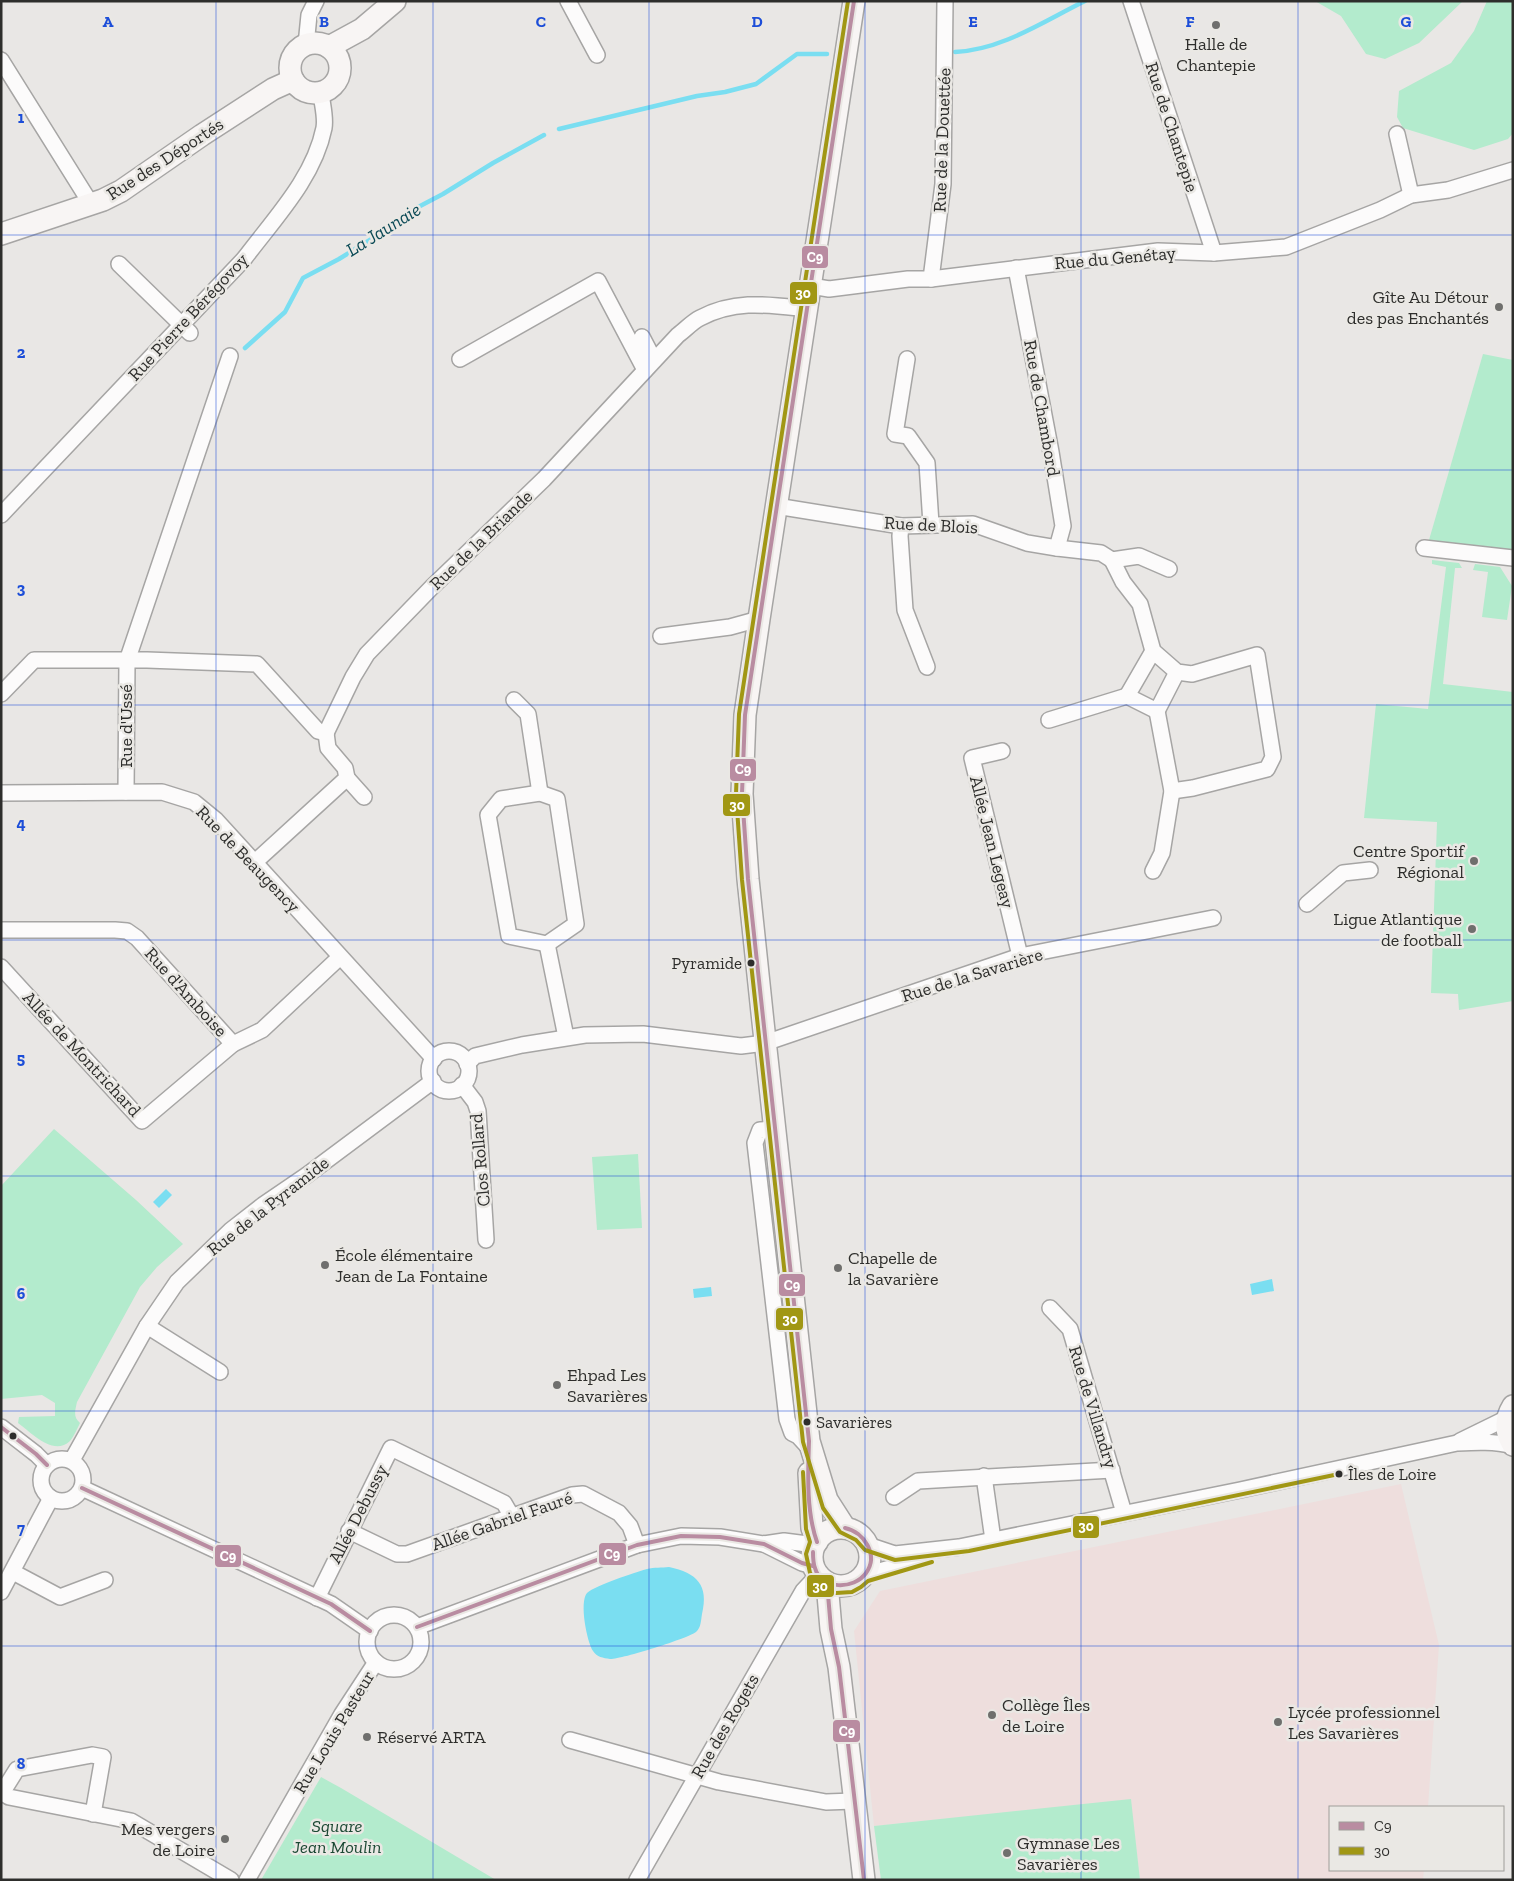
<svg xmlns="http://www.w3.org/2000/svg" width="1514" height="1881" viewBox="0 0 1514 1881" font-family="'Zilla Slab',serif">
<rect width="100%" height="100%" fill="#e9e7e5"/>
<path fill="#eededd" d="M 1401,1484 L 1439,1645 L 1428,1807 L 1330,1807 L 1330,1870 L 1424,1870 L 1423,1880 L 1140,1880 L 1130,1800 L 874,1826 L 854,1631 L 880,1591 Z"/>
<g fill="#b3ebcd">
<path d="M 1315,1 L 1463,1 L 1419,43 L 1385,59 L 1366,54 L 1341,16 Z"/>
<path d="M 1487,1 L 1513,1 L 1513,133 L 1508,139 L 1474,150 L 1403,128 L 1397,117 L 1399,91 L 1451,63 L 1474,31 Z"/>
<path d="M 1483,354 L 1513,360 L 1513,551 L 1429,540 Z"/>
<path d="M 1432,560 L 1459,563 L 1462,568 L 1455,568 L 1443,684 L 1513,692 L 1513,1001 L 1459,1010 L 1458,994 L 1431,993 L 1437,822 L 1364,818 L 1376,704 L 1428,709 L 1446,567 L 1432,564 Z"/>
<path d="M 1475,564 L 1500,567 L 1512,586 L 1507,620 L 1482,617 L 1488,572 L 1473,570 Z"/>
<path d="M 54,1129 L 136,1200 L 183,1244 L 157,1267 L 140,1287 L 77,1402 C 75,1411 73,1417 80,1423 C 77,1429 74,1436 70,1441 C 53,1457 31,1432 18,1423 L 19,1417 L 55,1416 L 55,1403 L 42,1395 L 1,1399 L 1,1186 Z"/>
<path d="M 638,1154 L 642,1228 L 597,1230 L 592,1157 Z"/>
<path d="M 321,1777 L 341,1788 L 496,1880 L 261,1880 Z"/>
<path d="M 1131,1799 L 1140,1880 L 881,1880 L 874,1826 Z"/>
</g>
<g fill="#7adef1">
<path d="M 166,1189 L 172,1195 L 159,1208 L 153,1202 Z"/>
<path d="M 1272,1279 L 1274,1291 L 1252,1295 L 1250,1284 Z"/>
<path d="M 711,1287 L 712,1296 L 694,1298 L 693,1289 Z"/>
<path d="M 669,1567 C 697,1573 709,1585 702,1614 C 701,1620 701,1628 696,1632 C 689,1638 619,1660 610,1659 C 603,1658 597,1657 593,1651 C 587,1642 579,1602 587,1593 C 596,1585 634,1573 647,1569 C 654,1567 662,1568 669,1567 Z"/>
</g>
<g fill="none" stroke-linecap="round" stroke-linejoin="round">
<g stroke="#7adef1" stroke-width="4.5">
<path d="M 955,52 C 1002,50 1044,21 1085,1"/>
<path d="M 559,129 L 697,96 L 725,92 L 756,84 L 797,54 L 827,54"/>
<path d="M 245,348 L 285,312 L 303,278 L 339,259 L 399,222 L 403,215 L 443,194 L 493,163 L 544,135"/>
</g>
<g stroke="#a6a5a4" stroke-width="18">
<g id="street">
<path d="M 568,1 L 597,55"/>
<path d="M 1131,1 L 1214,253"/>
<path d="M 306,45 L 309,15 L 316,1"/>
<path d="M 1,60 L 91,204"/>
<path d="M 1397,134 L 1411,195"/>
<path d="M 119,264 L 190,333"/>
<path d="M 1016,268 L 1051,452 L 1063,526 L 1057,548"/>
<path d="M 931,279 L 943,184 L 945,1"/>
<path d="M 811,286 L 829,289 L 908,279 L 931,279 L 1158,251 L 1214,253 L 1286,247 L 1380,210 L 1411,195 L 1448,190 L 1513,170"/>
<path d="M 642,337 L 654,360"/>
<path d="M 460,359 L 598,281 L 645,370"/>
<path d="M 907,359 L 895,434 L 908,436 L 927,463 L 931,524"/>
<path d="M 776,506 L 901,526 L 973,524 L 1027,543 L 1057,548 L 1101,553 L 1112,560 L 1139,556 L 1169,569"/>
<path d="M 1,515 L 244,259 C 274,219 314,178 324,128 C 326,117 322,104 321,93"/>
<path d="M 901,526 L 900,536 L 905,610 L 927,667"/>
<path d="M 1424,548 L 1513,558"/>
<path d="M 1112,560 L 1123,582 L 1140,604 L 1153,651 L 1177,672 L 1192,674 L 1257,655 L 1273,757 L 1267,769 L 1193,788 L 1172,791"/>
<path d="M 661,636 L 730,627 L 759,619"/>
<path d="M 1153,651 L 1127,696 L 1157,711 L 1177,672"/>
<path d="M 1,694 L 34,660 L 147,660 L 257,664 L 318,731 L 326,733"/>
<path d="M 514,700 L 528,714 L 540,793"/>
<path d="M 1049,720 L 1127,696"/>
<path d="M 326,733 L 353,677 L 367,654 L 432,587 L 544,479 L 678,335 C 685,330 692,322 700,318 C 736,299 769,305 807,309"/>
<path d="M 1002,751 L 972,758 L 1020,956"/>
<path d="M 347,778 L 364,797"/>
<path d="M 126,792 L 127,661 L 230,356"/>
<path d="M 1,793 L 162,792 L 194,802 L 216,820 L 434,1059"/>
<path d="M 540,793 L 557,799 L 576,924 L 547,944 L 509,936 L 488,815 L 501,799 Z"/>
<path d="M 255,862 L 347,778 L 345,768 L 328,748 L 326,733"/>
<path d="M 1153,871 L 1162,853 L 1172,791 L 1157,711"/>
<path d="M 1307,904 L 1343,873 L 1370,870"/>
<path d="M 1,930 L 115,930 L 127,931 L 137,938 L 233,1044 L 262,1030 L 340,957"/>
<path d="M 547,944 L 566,1037"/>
<path d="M 1,967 L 142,1121 L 233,1044"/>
<circle cx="449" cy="1071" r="20"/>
<path d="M 467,1064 L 475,1056 L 522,1045 L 585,1035 L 643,1034 L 741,1046 L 765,1043 L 1020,956 L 1213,918"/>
<path d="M 462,1085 L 475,1102 L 478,1111 L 486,1240"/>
<path d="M 774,1129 L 760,1130 L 755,1143 L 787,1419 L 792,1433 L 798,1436 L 809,1448"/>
<path d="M 1050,1308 L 1070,1329 L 1124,1513"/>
<path d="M 147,1326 L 220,1372"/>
<path d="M 1,1427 L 36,1454 L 47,1465"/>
<path d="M 1460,1441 L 1507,1418"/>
<circle cx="62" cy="1480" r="21"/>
<path d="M 72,1460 L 147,1326 L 177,1282 L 231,1230 L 263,1205 L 307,1175 L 433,1081"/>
<path d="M 984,1476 L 993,1540"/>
<path d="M 82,1488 L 331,1604 L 370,1631"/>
<path d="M 894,1497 L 918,1481 L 1112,1470"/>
<path d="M 349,1531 L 397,1554 L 407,1554 L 572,1495 L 583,1494 L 619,1513 L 630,1526 L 637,1545"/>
<path d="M 764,1544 L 802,1563 L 813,1566"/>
<path d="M 868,1545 L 895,1554 L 959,1547 L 1240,1490 L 1457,1443 C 1476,1442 1494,1441 1513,1446"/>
<path d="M 13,1572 L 60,1597 L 105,1580"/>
<path d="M 865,1575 L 926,1558"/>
<path d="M 1,1592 L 51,1498"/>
<path d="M 317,1598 L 391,1448 L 504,1503 L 511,1515"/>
<circle cx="394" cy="1642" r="27"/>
<path d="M 417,1627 L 637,1545 L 681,1536 L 720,1537 L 764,1544 L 784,1541 L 815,1545"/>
<path d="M 570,1740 L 719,1782 L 826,1802 L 854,1801"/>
<path d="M 1,1792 L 9,1797 L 131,1821 L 231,1880"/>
<path d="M 2,1793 L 17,1769 L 92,1755 L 103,1757 L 93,1814"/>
<path d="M 247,1880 L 342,1714 L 376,1662"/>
<path d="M 637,1880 L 803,1591 L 818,1575"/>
</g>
</g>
<g stroke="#a6a5a4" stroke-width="24">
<g id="secondary">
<circle cx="315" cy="68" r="25"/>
<path d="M 329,47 L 362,29 L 395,1"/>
<path d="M 1,234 L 103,200 L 121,191 L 202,135 L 273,89 L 293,80"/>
<path d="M 1513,1406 C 1505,1419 1505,1432 1513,1445"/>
<path d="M 809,1473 L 812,1528 L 817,1542"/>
<circle cx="841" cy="1557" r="29"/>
<path d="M 845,1528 L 827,1500 L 809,1441 L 763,1022 L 748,879 L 742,794 L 745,715 L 759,619 L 854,1"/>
<path d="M 827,1583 L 831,1629 L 839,1667 L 864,1880"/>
</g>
</g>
<use href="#street" stroke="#fcfbfb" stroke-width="15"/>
<use href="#secondary" stroke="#f8f5f4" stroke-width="21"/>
<g stroke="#eae8e4" stroke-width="8">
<g id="bus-1">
<path d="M 1,1427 L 36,1454 L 47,1465"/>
<path d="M 82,1488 L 331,1604 L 370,1631"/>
<path d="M 817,1542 C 806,1511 808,1473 809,1441 L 748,879 L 742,794 L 745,715 L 854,1"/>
<path d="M 813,1552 C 813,1557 813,1563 815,1568 C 821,1590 854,1590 866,1573 C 879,1555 864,1532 845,1528"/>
<path d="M 827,1583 L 831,1629 L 839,1667 L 864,1880"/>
<path d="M 417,1627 L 637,1545 L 681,1536 L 720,1537 L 764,1544 L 802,1563 L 813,1566"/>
</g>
</g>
<g stroke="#eae8e4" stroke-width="8">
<g id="bus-2">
<path d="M 848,1 L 739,714 L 736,794 L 742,880 L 803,1442 L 823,1508 L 840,1532 L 856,1540 L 865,1550 L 895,1560 L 969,1551 L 1339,1474"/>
<path d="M 803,1472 L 806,1529 L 810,1542 L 806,1554 L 810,1573 L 820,1586 L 836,1593 L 852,1592 L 861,1587 L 868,1581 L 932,1562"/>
</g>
</g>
<use href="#bus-1" stroke="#b98ca1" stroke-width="4"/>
<use href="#bus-2" stroke="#a19714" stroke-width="4"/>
</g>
<path fill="none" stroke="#1d4ed8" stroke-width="1" stroke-opacity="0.55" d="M 216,1 L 216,1880M 433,1 L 433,1880M 649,1 L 649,1880M 865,1 L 865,1880M 1081,1 L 1081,1880M 1298,1 L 1298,1880M 1,235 L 1513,235M 1,470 L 1513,470M 1,705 L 1513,705M 1,940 L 1513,940M 1,1176 L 1513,1176M 1,1411 L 1513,1411M 1,1646 L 1513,1646"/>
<g fill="#6f6f6d" stroke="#eae8e4" stroke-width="2">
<circle cx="1216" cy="25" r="5"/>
<circle cx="1499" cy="307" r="5"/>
<circle cx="1474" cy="861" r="5"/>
<circle cx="1472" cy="929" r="5"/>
<circle cx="325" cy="1265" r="5"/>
<circle cx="838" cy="1268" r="5"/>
<circle cx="557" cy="1385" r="5"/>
<circle cx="992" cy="1715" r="5"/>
<circle cx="1278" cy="1722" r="5"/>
<circle cx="367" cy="1737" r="5"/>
<circle cx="225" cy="1839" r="5"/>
<circle cx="1007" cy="1853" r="5"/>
</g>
<g fill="#2e2e2c" stroke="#eae8e4" stroke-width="2">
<circle cx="751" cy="963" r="4.5"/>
<circle cx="807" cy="1422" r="4.5"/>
<circle cx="13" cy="1436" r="4.5"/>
<circle cx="1339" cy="1474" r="4.5"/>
</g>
<g text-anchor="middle" stroke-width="5" stroke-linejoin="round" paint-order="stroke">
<g font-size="17" fill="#2e2e2c" stroke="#eae8e4" text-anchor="start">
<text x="742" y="969" text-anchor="end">Pyramide</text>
<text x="816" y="1428">Savarières</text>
<text x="1348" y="1480">Îles de Loire</text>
</g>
<g font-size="18" fill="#2e2e2c" stroke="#eae8e4" text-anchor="start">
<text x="1216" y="50" text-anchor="middle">Halle de<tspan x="1216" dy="21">Chantepie</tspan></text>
<text x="1489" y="303" text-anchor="end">Gîte Au Détour<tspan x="1489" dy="21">des pas Enchantés</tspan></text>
<text x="1464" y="857" text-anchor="end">Centre Sportif<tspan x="1464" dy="21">Régional</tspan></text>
<text x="1462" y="925" text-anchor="end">Ligue Atlantique<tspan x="1462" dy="21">de football</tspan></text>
<text x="335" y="1261">École élémentaire<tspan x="335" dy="21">Jean de La Fontaine</tspan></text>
<text x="848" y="1264">Chapelle de<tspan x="848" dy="21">la Savarière</tspan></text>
<text x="567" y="1381">Ehpad Les<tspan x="567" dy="21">Savarières</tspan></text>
<text x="1002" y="1711">Collège Îles<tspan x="1002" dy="21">de Loire</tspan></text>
<text x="1288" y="1718">Lycée professionnel<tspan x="1288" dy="21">Les Savarières</tspan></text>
<text x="377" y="1743">Réservé ARTA</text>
<text x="215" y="1835" text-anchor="end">Mes vergers<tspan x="215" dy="21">de Loire</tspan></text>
<text x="1017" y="1849">Gymnase Les<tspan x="1017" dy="21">Savarières</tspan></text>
</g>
<g font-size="18" fill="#2e2e2c" stroke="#eae8e4">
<text transform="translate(1172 127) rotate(72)" y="6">Rue de Chantepie</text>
<text transform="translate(942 140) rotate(-88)" y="6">Rue de la Douettée</text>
<text transform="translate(165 159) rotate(-33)" y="6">Rue des Déportés</text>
<text transform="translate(1115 258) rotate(-5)" y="6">Rue du Genétay</text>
<text transform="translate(188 317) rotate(-47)" y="6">Rue Pierre Bérégovoy</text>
<text transform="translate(1042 408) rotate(80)" y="6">Rue de Chambord</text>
<text transform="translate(931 525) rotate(3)" y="6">Rue de Blois</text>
<text transform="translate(481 540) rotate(-44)" y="6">Rue de la Briande</text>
<text transform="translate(126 726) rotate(-90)" y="6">Rue d'Ussé</text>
<text transform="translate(992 842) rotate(76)" y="6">Allée Jean Legeay</text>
<text transform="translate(248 859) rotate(46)" y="6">Rue de Beaugency</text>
<text transform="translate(972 975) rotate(-17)" y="6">Rue de la Savarière</text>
<text transform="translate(186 992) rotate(48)" y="6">Rue d'Amboise</text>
<text transform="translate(82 1054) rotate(47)" y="6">Allée de Montrichard</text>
<text transform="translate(480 1160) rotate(-95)" y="6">Clos Rollard</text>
<text transform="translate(268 1206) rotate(-38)" y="6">Rue de la Pyramide</text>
<text transform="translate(1093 1407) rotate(73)" y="6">Rue de Villandry</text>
<text transform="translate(358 1514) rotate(-63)" y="6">Allée Debussy</text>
<text transform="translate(502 1521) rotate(-19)" y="6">Allée Gabriel Fauré</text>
<text transform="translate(725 1726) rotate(-60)" y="6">Rue des Rogets</text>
<text transform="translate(334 1732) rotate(-59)" y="6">Rue Louis Pasteur</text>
</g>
<g font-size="18" font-style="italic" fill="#1b4833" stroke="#eae8e4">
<text x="337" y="1832">Square<tspan x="337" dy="21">Jean Moulin</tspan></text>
</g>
<g font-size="19" font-style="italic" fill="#0b4a56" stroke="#eae8e4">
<text transform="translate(383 229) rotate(-32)" y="7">La Jaunaie</text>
</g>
</g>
<g font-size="16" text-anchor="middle" font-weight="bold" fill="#1d4ed8" stroke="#eae8e4" stroke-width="5" stroke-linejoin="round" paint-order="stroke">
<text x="108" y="27">A</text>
<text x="324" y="27">B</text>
<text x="541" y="27">C</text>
<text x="757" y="27">D</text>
<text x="973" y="27">E</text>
<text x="1190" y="27">F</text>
<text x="1406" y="27">G</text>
<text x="21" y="123">1</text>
<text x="21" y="358">2</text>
<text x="21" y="594">3</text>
<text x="21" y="829">4</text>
<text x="21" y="1064">5</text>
<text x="21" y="1299">6</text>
<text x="21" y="1534">7</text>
<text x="21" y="1769">8</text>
</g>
<g stroke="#eae8e4" stroke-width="2">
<rect x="801" y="245" width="28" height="24" rx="5" fill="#b98ca1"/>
<rect x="789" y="281" width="29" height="24" rx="5" fill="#a19714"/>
<rect x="729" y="758" width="28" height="24" rx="5" fill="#b98ca1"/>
<rect x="722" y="793" width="29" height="24" rx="5" fill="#a19714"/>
<rect x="778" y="1273" width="28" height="24" rx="5" fill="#b98ca1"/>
<rect x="775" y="1307" width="29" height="24" rx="5" fill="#a19714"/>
<rect x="1072" y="1515" width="28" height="24" rx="5" fill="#a19714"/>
<rect x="598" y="1542" width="29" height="24" rx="5" fill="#b98ca1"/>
<rect x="214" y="1544" width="28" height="24" rx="5" fill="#b98ca1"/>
<rect x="806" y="1574" width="29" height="24" rx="5" fill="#a19714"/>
<rect x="832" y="1719" width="29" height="24" rx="5" fill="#b98ca1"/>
</g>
<g font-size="14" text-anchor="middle" font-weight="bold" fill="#fff">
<text x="815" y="262">C9</text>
<text x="803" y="298">30</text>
<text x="743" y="774">C9</text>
<text x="737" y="810">30</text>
<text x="792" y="1290">C9</text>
<text x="790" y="1324">30</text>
<text x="1086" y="1531">30</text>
<text x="612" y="1559">C9</text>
<text x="228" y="1561">C9</text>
<text x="820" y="1591">30</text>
<text x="847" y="1736">C9</text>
</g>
<rect width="1514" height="1881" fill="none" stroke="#2e2e2c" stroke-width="5"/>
<rect x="1329" y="1806" width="175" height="65" fill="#eae8e4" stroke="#9f9e9a"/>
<rect x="1339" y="1822" width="25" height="8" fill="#b98ca1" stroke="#9f9e9a"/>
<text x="1374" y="1831" font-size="15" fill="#2e2e2c">C9</text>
<rect x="1339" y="1847" width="25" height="8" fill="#a19714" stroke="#9f9e9a"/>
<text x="1374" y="1856" font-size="15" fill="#2e2e2c">30</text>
</svg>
